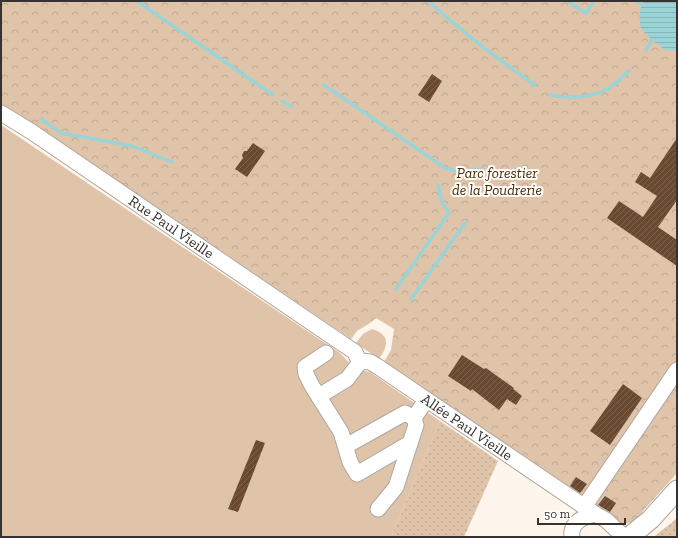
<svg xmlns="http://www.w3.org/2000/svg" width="678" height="538" viewBox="0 0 678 538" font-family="'Zilla Slab',serif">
<defs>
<pattern id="park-crowns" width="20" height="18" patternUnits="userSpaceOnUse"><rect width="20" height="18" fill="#dfc4a9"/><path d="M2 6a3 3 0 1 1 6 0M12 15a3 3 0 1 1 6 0" fill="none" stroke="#c0a992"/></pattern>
<pattern id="garden-dots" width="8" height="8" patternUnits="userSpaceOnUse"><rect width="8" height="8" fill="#dfc4a9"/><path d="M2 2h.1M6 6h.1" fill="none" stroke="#c0a992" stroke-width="1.8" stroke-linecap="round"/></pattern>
<pattern id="water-rules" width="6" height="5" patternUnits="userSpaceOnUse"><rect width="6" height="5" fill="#9bd4d6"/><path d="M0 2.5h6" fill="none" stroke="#86b6b8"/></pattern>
<pattern id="building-hatch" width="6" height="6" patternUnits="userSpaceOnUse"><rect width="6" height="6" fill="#6a4931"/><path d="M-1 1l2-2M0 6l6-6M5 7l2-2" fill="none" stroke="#7c614e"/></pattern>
</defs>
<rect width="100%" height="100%" fill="#fef5ec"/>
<g fill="#dfc4a9">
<path d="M 1,125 L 340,353 L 355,369 L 370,372 L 440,421 L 391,537 L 1,537 Z"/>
<path d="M 372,329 C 391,335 388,346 379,359 L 356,343 L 363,334 Z"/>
</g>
<path fill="url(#park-crowns)" d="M 1,1 L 677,1 L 677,473 L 633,522 L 622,524 L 384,362 L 391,350 L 394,329 L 376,318 L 370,323 L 357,331 L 351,339 L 217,248 L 1,104 Z"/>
<g fill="url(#garden-dots)">
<path d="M 440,421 L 498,461 L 464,537 L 391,537 Z"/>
<path d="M 677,518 L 677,537 L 654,537 C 661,530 670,525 677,518 Z"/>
</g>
<path fill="url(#water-rules)" d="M 643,1 L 677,1 L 677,51 L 665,50 L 652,40 L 641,29 L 639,14 Z"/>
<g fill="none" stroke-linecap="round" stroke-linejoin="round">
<g stroke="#9bd4d6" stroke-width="3.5">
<path d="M 137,1 L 273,95"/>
<path d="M 428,1 C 462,32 497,59 535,85"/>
<path d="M 567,1 L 586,13 L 594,1"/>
<path d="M 637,1 L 641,4"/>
<path d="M 646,50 L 652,40"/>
<path d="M 324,85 L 445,168 L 462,172 L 480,169"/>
<path d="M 550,95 C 570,98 590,99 609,88 C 616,84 622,77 629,71"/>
<path d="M 282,101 L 292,107"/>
<path d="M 41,119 L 61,133 L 132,146 L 172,162"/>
<path d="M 396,289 L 449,213 L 442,202 L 438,185"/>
<path d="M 411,299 L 465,223"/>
</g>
</g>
<g fill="url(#building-hatch)">
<path d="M 432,74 L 442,81 L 429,102 L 418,95 Z"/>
<path d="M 677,138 L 677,200 L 658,227 L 677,240 L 677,266 L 607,218 L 619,201 L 643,217 L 657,196 L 635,182 L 641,172 L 650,178 Z"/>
<path d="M 253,143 L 265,151 L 247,177 L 235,169 L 243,158 L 242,155 L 244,151 L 247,151 Z"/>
<path d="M 462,355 L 484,369 L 486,368 L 514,388 L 513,389 L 522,396 L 516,405 L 507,399 L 499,410 L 472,389 L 471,391 L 448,376 Z"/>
<path d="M 623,384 L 642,398 L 610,445 L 590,431 Z"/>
<path d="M 256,440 L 265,443 L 238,512 L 228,509 Z"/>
<path d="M 576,477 L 587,484 L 580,493 L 570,486 Z"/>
<path d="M 605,496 L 616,503 L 610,512 L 598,505 Z"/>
</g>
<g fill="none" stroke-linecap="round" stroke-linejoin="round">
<g stroke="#aea69e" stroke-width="17">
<g id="minor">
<path id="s1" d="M 1,113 L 32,132 L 340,342 L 355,352 L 357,357 L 361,361 L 370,362 L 377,366 L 595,514"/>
<path d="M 326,353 L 305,367 L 306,374 L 312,386 L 341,432 L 350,462 L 357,474 L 410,443"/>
<path d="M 319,396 L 347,379 L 361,361"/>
<path d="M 346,446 L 405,413 L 414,418"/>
<path d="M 584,507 L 677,370"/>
<path d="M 378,509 L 396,487 L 416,425 L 414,418 L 426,400"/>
<path d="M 572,537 C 570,522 583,517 595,514 L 606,520 L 621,534"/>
</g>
</g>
<g stroke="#aea69e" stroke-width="21">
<path id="major" d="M 629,537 L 651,519 L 677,490"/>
</g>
<use href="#minor" stroke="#fff" stroke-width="15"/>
<use href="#major" stroke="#fff" stroke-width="19"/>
</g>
<g text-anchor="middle" stroke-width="4" stroke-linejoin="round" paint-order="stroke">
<g font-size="15" font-style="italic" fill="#4b2a00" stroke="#fff">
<text x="497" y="178">Parc forestier<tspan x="497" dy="17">de la Poudrerie</tspan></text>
</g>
<g font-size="15" fill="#36322f" stroke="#fff">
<text dy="5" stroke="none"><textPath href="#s1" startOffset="205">Rue Paul Vieille</textPath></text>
<text dy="5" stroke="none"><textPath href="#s1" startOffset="564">Allée Paul Vieille</textPath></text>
</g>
</g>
<rect width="678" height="538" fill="none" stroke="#36322f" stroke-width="4"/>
<path d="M538 518v6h87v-6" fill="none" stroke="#36322f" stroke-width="2"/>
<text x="544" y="518" font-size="12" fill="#36322f" stroke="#ffffff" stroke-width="3" paint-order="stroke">50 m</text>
</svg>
